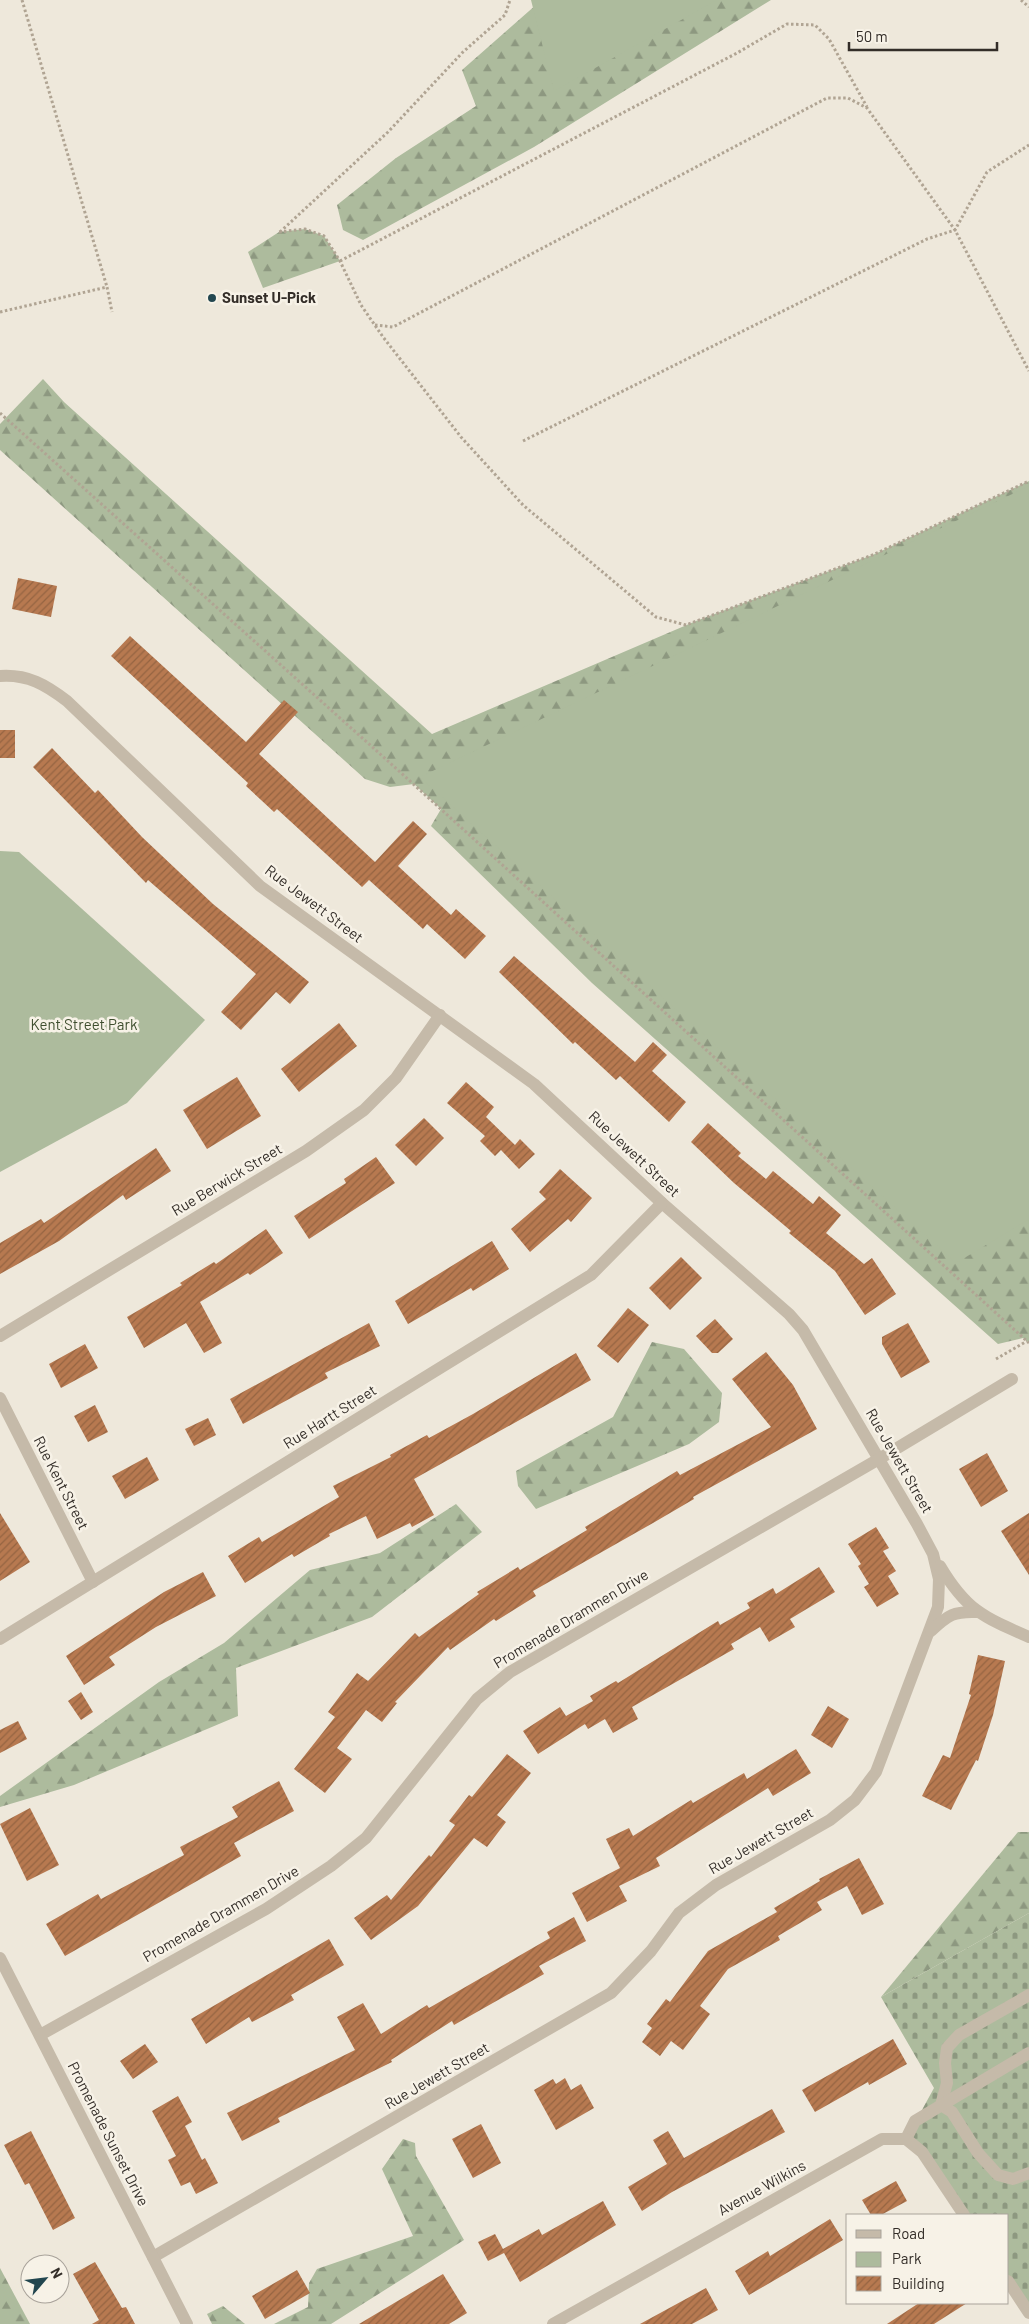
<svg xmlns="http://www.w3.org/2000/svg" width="1029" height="2324" viewBox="0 0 1029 2324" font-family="Barlow,sans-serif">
<defs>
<pattern id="forest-firs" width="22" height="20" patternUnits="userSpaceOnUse" patternTransform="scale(1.25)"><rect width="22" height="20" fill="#adbb9d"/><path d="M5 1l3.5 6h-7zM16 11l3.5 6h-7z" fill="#8d9880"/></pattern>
<pattern id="cemetery-stones" width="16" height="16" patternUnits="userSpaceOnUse" patternTransform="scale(1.25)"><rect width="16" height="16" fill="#adbb9d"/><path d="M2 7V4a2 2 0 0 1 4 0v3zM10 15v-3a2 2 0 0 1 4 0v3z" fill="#8d9880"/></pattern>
<pattern id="building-hatch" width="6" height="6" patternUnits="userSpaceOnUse" patternTransform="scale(1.25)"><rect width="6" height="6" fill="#b77950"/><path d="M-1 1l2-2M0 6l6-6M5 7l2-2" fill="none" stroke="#956442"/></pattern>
</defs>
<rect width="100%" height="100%" fill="#eee8db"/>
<g fill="url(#forest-firs)">
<path d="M 688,0 L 771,0 L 534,147 L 363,240 L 343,230 L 337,205 L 396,158 L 476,106 L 462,70 L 537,4 Z"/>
<path d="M 305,229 L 324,236 L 340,261 L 263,288 L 248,252 L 279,232 Z"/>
<path d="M 43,379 L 64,402 L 432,734 L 696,621 L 875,554 L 1029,481 L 1029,1343 L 1023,1338 L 998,1344 L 592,983 L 431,826 L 441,809 L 414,784 L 390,787 L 365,779 L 0,450 L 0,424 Z"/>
<path d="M 652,1342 L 684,1349 L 722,1393 L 719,1422 L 689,1444 L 536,1509 L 518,1486 L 516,1471 L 613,1417 Z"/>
<path d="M 456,1504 L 482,1532 L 372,1617 L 236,1668 L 238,1716 L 74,1785 L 0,1807 L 0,1796 L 159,1682 L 224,1643 L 310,1570 L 380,1553 Z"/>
<path d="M 1018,1832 L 1029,1832 L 1029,1913 L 881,1997 Z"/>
<path d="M 403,2139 L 415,2143 L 416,2156 L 464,2240 L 331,2324 L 274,2324 L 308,2307 L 309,2283 L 317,2269 L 413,2236 L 382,2169 Z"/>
<path d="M 0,2268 L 30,2324 L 0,2324 Z"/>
<path d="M 223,2306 L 245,2324 L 212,2324 L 207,2314 Z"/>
</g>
<path fill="url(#cemetery-stones)" d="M 1029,1913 L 1029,2313 L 1008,2281 L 1008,2215 L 964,2215 L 906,2139 L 934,2088 L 881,1997 Z"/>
<g fill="#adbb9d">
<path d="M 531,0 L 717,0 L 554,91 Z"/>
<path d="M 1029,486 L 1029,1219 L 956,1263 L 420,777 Z"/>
<path d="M 0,851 L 19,852 L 205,1020 L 127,1103 L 0,1172 Z"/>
</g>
<g fill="url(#building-hatch)">
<path d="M 18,578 L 57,586 L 51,617 L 12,609 Z"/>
<path d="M 130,636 L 246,742 L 284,700 L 298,712 L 259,754 L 375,862 L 413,821 L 427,834 L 398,866 L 451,915 L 456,909 L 486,936 L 465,959 L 427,924 L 423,929 L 369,880 L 362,887 L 277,809 L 274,812 L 246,786 L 248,783 L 111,656 Z"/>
<rect x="0" y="730" width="15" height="28"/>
<path d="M 52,748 L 95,793 L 98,790 L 142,837 L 213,904 L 309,982 L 290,1004 L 276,992 L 241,1030 L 221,1012 L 256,974 L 148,880 L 146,883 L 33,767 Z"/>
<path d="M 514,956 L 635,1062 L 653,1042 L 667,1055 L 652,1071 L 686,1102 L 669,1122 L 620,1076 L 616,1080 L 575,1042 L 573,1044 L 499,972 Z"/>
<path d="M 339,1023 L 357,1046 L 299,1092 L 281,1069 Z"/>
<path d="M 237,1077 L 261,1116 L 207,1149 L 183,1110 Z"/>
<path d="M 466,1082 L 494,1107 L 486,1117 L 515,1145 L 520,1139 L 535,1154 L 519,1169 L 501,1150 L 495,1156 L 480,1141 L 485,1136 L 447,1103 Z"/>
<path d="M 424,1118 L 444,1138 L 416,1166 L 395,1145 Z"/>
<path d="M 708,1123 L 741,1153 L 738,1156 L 766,1179 L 773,1171 L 813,1204 L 819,1196 L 841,1215 L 826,1233 L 864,1264 L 872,1258 L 896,1294 L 865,1315 L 835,1271 L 789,1233 L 791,1231 L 734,1183 L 691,1142 Z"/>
<path d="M 156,1148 L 171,1171 L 126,1200 L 123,1195 L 59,1241 L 0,1274 L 0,1243 L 41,1219 L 44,1223 Z"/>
<path d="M 376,1157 L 395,1183 L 309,1239 L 294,1216 L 346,1183 L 344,1179 Z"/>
<path d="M 560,1169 L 592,1198 L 571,1222 L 568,1219 L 530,1252 L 511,1229 L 546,1199 L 539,1192 Z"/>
<path d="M 266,1229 L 283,1253 L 250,1275 L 248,1273 L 200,1302 L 222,1343 L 204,1353 L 186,1323 L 144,1348 L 127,1317 L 182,1285 L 180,1283 L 214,1262 L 216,1264 Z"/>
<path d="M 492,1241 L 509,1269 L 473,1291 L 471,1288 L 408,1324 L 395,1301 Z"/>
<path d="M 681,1257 L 702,1278 L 670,1310 L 649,1288 Z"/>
<path d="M 628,1308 L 649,1325 L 618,1363 L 597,1346 Z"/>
<path d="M 715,1319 L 733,1339 L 718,1353 L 712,1353 L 696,1336 Z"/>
<path d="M 369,1323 L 380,1346 L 325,1373 L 328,1378 L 243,1424 L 230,1399 Z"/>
<path d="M 908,1323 L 930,1362 L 901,1378 L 882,1344 L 882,1337 Z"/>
<path d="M 85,1344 L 98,1368 L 61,1388 L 49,1364 Z"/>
<path d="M 766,1352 L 793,1385 L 817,1429 L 693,1497 L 694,1499 L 653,1523 L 533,1591 L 536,1596 L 496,1621 L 494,1619 L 450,1650 L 448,1647 L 395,1702 L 397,1703 L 382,1722 L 366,1710 L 337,1748 L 352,1759 L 325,1793 L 294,1769 L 335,1717 L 328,1712 L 357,1673 L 368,1681 L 415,1633 L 419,1637 L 479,1594 L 477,1592 L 518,1567 L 520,1570 L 587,1530 L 585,1527 L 677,1471 L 680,1475 L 771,1427 L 732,1379 Z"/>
<path d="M 576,1353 L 591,1380 L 414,1479 L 434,1515 L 412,1527 L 410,1523 L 377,1539 L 366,1516 L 329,1534 L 330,1536 L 294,1557 L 292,1554 L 245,1583 L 228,1556 L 259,1537 L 262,1542 L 339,1497 L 333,1486 L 391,1457 L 390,1455 L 427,1435 L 429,1438 L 473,1414 Z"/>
<path d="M 95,1405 L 108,1432 L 88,1442 L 74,1416 Z"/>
<path d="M 208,1418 L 216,1435 L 194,1446 L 185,1429 Z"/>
<path d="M 987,1453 L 1008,1491 L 981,1507 L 959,1469 Z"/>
<path d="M 147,1457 L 159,1480 L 125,1499 L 112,1476 Z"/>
<path d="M 0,1513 L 30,1562 L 0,1581 Z"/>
<path d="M 1029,1513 L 1029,1575 L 1001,1531 Z"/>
<path d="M 876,1527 L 889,1548 L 883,1551 L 896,1571 L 888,1576 L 899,1594 L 877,1607 L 864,1587 L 869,1584 L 858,1566 L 861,1564 L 848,1544 Z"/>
<path d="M 819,1567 L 835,1592 L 790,1619 L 795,1627 L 769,1642 L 760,1627 L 731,1644 L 734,1649 L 632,1707 L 638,1719 L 613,1733 L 605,1719 L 588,1729 L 585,1724 L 538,1754 L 523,1731 L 560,1707 L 566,1716 L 593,1701 L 590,1696 L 616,1681 L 618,1683 L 718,1621 L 720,1625 L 750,1608 L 747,1603 L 773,1588 L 776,1594 Z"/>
<path d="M 203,1572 L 216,1596 L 156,1627 L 109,1657 L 115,1665 L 84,1685 L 66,1656 L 164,1592 Z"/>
<path d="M 978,1655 L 1005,1661 L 993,1715 L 978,1761 L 976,1760 L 951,1810 L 922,1796 L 943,1755 L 950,1758 L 971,1695 L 969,1694 Z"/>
<path d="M 81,1692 L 93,1712 L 81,1720 L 68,1701 Z"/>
<path d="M 828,1706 L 849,1719 L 832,1748 L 811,1735 Z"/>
<path d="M 18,1721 L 27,1739 L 0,1753 L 0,1730 Z"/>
<path d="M 796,1749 L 811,1773 L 773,1796 L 768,1788 L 656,1858 L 660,1866 L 619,1886 L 627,1901 L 587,1922 L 572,1893 L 620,1868 L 606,1839 L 629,1828 L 633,1836 L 691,1800 L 693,1803 L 744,1773 L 747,1779 Z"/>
<path d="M 507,1754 L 531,1773 L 497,1815 L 506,1822 L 487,1847 L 474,1838 L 418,1906 L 371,1940 L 354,1918 L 387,1895 L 391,1900 L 429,1855 L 431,1857 L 455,1825 L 449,1821 L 469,1795 L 472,1797 Z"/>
<path d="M 279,1781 L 294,1811 L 234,1843 L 241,1856 L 65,1956 L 46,1924 L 98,1894 L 101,1899 L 184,1855 L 180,1847 L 238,1817 L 232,1807 Z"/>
<path d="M 30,1808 L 59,1865 L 27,1881 L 0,1824 Z"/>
<path d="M 859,1858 L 884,1904 L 862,1915 L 847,1886 L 817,1902 L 822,1910 L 778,1936 L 780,1940 L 728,1969 L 700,2006 L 710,2014 L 683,2050 L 671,2041 L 660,2056 L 642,2042 L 652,2028 L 647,2024 L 666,1999 L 670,2002 L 708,1951 L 777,1912 L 774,1908 L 820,1881 L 819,1879 Z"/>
<path d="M 574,1917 L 586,1941 L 539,1966 L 544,1974 L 454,2025 L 452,2021 L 391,2060 L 392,2062 L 278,2118 L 280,2122 L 242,2141 L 227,2113 L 355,2050 L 337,2017 L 363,2003 L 381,2034 L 427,2005 L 429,2008 L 550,1938 L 547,1932 Z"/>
<path d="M 329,1939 L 344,1965 L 291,1995 L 294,2000 L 252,2022 L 249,2017 L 206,2044 L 191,2019 Z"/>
<path d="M 893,2039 L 907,2064 L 869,2085 L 868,2082 L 815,2112 L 802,2090 Z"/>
<path d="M 145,2044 L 158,2062 L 133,2079 L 120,2061 Z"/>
<path d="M 565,2078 L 571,2090 L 581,2084 L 594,2108 L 556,2130 L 534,2090 L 553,2079 L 556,2084 Z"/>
<path d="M 178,2096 L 192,2122 L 185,2126 L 202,2160 L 205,2158 L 218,2183 L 196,2194 L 190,2182 L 181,2186 L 168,2160 L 176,2156 L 152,2111 Z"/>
<path d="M 772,2109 L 785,2132 L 672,2192 L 642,2211 L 628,2187 L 667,2164 L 653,2140 L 668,2131 L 684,2158 Z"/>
<path d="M 481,2124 L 501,2163 L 473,2178 L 452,2139 Z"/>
<path d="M 31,2131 L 75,2218 L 53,2230 L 29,2183 L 25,2185 L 4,2145 Z"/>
<path d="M 896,2181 L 907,2201 L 881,2215 L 871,2215 L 862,2200 Z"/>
<path d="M 603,2201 L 616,2225 L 520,2282 L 504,2253 L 488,2261 L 478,2242 L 495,2234 L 503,2249 L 539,2229 L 542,2235 Z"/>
<path d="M 830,2219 L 843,2240 L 749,2295 L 735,2271 L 768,2251 L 770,2256 Z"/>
<path d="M 95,2262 L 122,2308 L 126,2307 L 135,2324 L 92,2324 L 99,2320 L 73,2274 Z"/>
<path d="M 297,2270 L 310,2293 L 265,2319 L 252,2296 Z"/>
<path d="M 443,2274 L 467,2313 L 449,2324 L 359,2324 Z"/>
<path d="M 706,2288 L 718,2310 L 692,2324 L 640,2324 Z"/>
<path d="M 919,2303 L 967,2303 L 934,2324 L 887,2324 Z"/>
</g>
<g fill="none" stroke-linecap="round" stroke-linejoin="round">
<g stroke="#b0a493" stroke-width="3" stroke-dasharray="2.5 2.5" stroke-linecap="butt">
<path d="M 22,0 L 107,287"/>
<path d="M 1021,0 L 1029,7"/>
<path d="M 279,232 L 305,229 L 324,236 L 340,261 L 361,305 L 383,337 L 461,437 L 523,505 L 656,617 L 686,625 L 875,554 L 1029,481"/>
<path d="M 280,232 L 388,132 L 463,52 L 505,15 L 510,0"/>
<path d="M 340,261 L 737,53 L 787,24 L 815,25 L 829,39 L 867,107"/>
<path d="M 0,312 L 107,287 L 112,312"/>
<path d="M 375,325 L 393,327 L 827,98 L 848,98 L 867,108 L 955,230 L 1029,371"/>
<path d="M 0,413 L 389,762 L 1029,1343"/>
<path d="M 523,441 L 927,239 L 955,230 L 987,172 L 1029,145"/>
<path d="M 996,1359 L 1027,1341"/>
</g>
<g stroke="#c5baa9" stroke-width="12">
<path d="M 0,676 C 28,674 46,685 67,701 L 260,886 L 534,1084 L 662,1203 L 789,1314 L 803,1330 L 917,1524 L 933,1554 L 939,1579 L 938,1607 L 876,1772 L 855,1800 L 830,1820 L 716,1885 L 679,1913 L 651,1951 L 611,1993 L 153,2257"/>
<path d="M 0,1336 L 306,1151 L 364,1110 L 396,1078 L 440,1015"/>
<path d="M 0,1398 L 93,1582"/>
<path d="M 940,1566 C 966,1610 983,1617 1029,1637"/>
<path d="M 931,1631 C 948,1615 954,1611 977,1612"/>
<path d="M 0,1639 L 591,1275 L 662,1203"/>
<path d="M 0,1958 L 187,2324"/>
<path d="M 40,2035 L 266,1909 L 331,1866 L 366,1838 L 477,1699 L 510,1672 L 879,1459 L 1012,1379"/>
<path d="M 941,2105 L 947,2083 L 945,2063 L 947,2048 L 959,2035 L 1029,1995"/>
<path d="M 941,2105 L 952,2112 L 978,2153 L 998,2175 L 1013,2179 L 1029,2173"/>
<path d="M 906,2139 L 915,2121 L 1029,2053"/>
<path d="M 1008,2281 L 1029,2313"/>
<path d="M 553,2324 L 882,2139 L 906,2139 L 922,2152 L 964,2215"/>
</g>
</g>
<circle fill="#22464f" stroke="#f7f2e7" stroke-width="2" cx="212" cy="298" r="5"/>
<g text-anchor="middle" stroke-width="5" stroke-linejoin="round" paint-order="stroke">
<g font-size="15" font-weight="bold" fill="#332d28" stroke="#f7f2e7" text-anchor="start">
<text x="222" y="303">Sunset U-Pick</text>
</g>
<g font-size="15" fill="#332d28" stroke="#f7f2e7">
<text transform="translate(314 904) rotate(37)" y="5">Rue Jewett Street</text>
<text transform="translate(634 1154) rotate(43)" y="5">Rue Jewett Street</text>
<text transform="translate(227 1180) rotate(-31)" y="5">Rue Berwick Street</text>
<text transform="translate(330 1417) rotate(-32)" y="5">Rue Hartt Street</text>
<text transform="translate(899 1461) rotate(60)" y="5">Rue Jewett Street</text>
<text transform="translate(61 1483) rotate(63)" y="5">Rue Kent Street</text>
<text transform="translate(571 1619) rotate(-31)" y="5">Promenade Drammen Drive</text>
<text transform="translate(761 1841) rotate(-30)" y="5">Rue Jewett Street</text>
<text transform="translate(221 1914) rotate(-30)" y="5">Promenade Drammen Drive</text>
<text transform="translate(437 2076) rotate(-30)" y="5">Rue Jewett Street</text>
<text transform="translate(108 2134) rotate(63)" y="5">Promenade Sunset Drive</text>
<text transform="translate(762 2188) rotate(-29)" y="5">Avenue Wilkins</text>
</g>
<g font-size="15" fill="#3e4e2e" stroke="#f7f2e7">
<text x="84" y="1030">Kent Street Park</text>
</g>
</g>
<rect x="846" y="2214" width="162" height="90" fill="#f7f2e7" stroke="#a9a39b"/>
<rect x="856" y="2230" width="25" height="8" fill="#c5baa9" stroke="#a9a39b"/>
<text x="892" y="2239" font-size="15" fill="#332d28">Road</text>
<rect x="856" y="2252" width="25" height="15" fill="#adbb9d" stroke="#a9a39b"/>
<text x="892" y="2264" font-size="15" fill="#332d28">Park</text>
<rect x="856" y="2276" width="25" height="15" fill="url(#building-hatch)" stroke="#a9a39b"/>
<text x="892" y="2289" font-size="15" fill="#332d28">Building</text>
<g transform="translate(45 2279) rotate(62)"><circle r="24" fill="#f7f2e7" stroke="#a9a39b"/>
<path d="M0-4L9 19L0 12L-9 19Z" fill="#22464f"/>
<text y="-8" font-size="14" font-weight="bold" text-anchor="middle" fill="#332d28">N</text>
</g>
<path d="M849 42v8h148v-8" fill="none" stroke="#332d28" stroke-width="2.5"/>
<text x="856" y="42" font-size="15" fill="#332d28" stroke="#f7f2e7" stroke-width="4" paint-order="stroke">50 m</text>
</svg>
